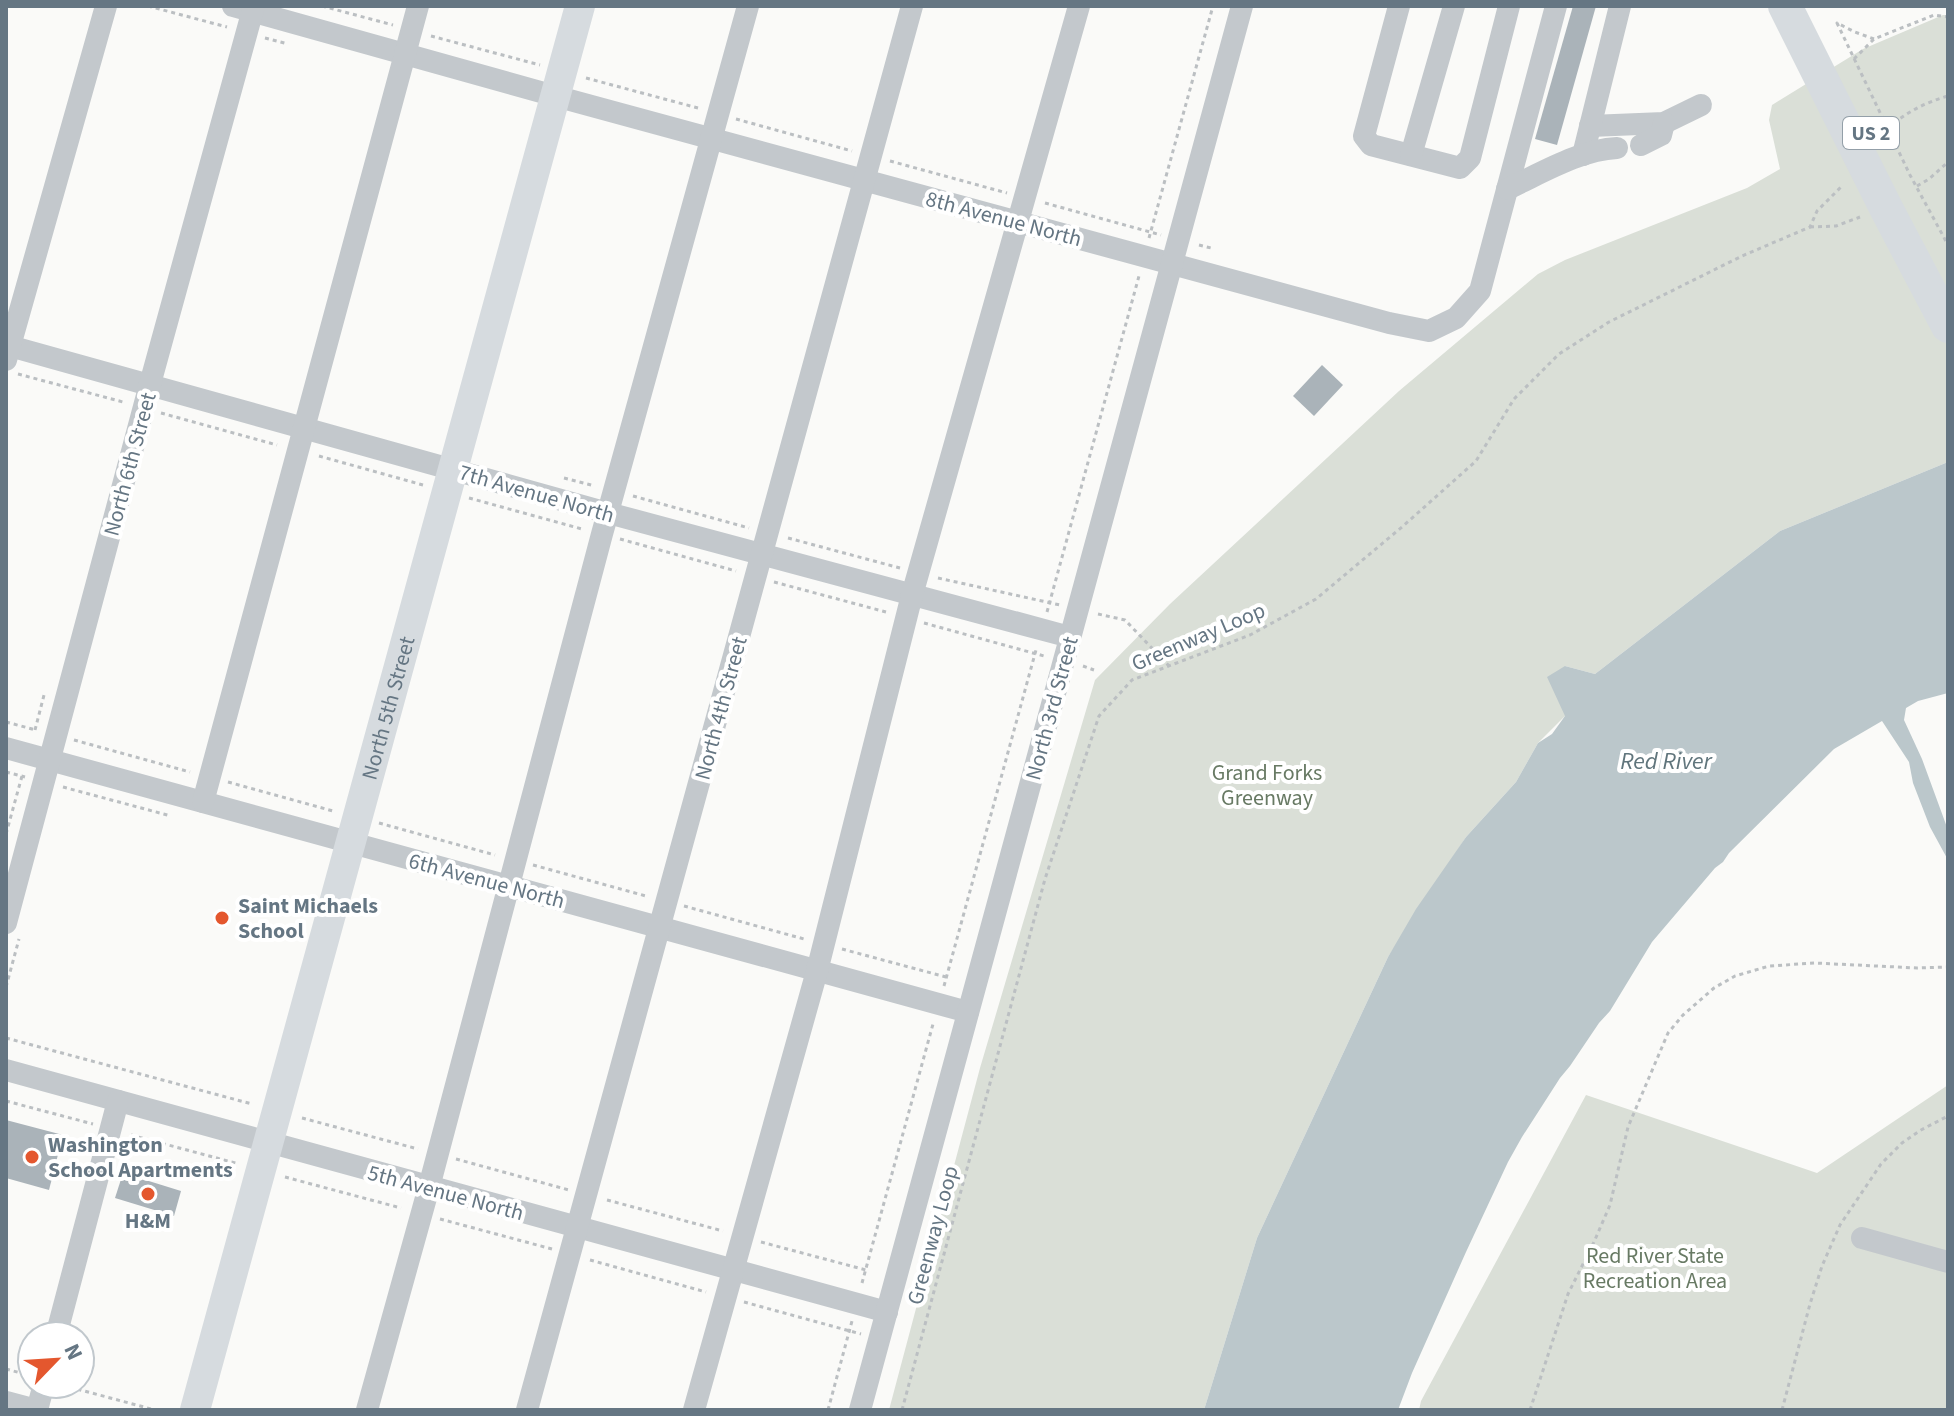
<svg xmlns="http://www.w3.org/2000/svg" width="1954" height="1416" viewBox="0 0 1954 1416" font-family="'Source Sans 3',sans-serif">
<rect width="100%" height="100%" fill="#fafaf8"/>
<g fill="#dadfd7">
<path d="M 1943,15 L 1948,15 L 1948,462 L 1780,531 L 1595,674 L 1565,666 L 1565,716 L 1538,743 L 1516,782 L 1466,837 L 1388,957 L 1257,1238 L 1204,1410 L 889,1410 L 980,1068 L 1095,680 L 1170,604 L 1399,391 L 1538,274 L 1565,260 L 1747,188 L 1780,169 L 1769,120 L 1772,105 L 1863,49 Z"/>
<path d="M 1948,1085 L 1948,1410 L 1419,1410 L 1421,1401 L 1586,1095 L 1817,1173 Z"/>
</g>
<path fill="#bbc7cb" d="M 1948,462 L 1948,693 L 1918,701 L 1906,708 L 1904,720 L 1922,759 L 1948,830 L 1948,860 L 1930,827 L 1913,783 L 1909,762 L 1882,721 L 1834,749 L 1729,853 L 1723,862 L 1715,868 L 1652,942 L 1610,1011 L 1599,1023 L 1570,1066 L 1560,1078 L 1522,1137 L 1508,1162 L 1466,1252 L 1412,1373 L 1398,1410 L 1204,1410 L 1257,1238 L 1388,957 L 1416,909 L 1466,837 L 1516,782 L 1538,743 L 1552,734 L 1565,716 L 1547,677 L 1565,666 L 1595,674 L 1780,531 Z"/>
<g fill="#aab3b9">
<path d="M 1573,6 L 1596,6 L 1557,145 L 1535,139 Z"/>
<path d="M 1322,365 L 1343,385 L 1314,416 L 1293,396 Z"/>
<path d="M 6,1120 L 63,1135 L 49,1190 L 6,1178 Z"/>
<path d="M 123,1173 L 181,1191 L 174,1216 L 115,1198 Z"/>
</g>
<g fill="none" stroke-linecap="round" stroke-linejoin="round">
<g stroke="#bbbfc2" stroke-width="3" stroke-dasharray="4 4" stroke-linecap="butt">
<path d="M 148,6 L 227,27"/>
<path d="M 322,6 L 393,25"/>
<path d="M 431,36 L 540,65"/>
<path d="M 265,38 L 288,44"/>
<path d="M 1874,39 L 1855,32 L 1837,23 L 1910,175 L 1948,245"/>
<path d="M 1854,59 L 1874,39 L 1934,15 L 1948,17"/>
<path d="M 586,78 L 698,108"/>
<path d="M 736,119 L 852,151"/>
<path d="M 1894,123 C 1911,110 1927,102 1948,96"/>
<path d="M 890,161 L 1007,193"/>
<path d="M 1917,186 L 1929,179 L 1948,162"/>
<path d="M 1045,203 L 1161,235"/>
<path d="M 1810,227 L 1836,226 L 1860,217"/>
<path d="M 1149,238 L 1213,6"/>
<path d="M 1199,245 L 1211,248"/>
<path d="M 18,374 L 123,402"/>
<path d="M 161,413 L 277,445"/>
<path d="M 319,456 L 423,485"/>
<path d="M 564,478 L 595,486"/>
<path d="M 633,496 L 749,528"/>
<path d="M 469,498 L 582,529"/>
<path d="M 788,538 L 900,568"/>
<path d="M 620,539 L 736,571"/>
<path d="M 938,578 L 1060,605"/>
<path d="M 774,582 L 886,612"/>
<path d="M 1047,612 L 1139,276"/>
<path d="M 1098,614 L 1125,620 L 1170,667"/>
<path d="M 924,623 L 1044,656"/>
<path d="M 1083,666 L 1094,670"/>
<path d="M 6,722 L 36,730"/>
<path d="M 35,730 L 44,695"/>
<path d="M 74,740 L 190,772"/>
<path d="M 6,772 L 25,777"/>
<path d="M 228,782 L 333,811"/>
<path d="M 63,787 L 171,816"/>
<path d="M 379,823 L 495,855"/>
<path d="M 6,834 L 22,776"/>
<path d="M 533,865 L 646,896"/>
<path d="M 684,906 L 804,939"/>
<path d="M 842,949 L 946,977"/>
<path d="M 944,986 L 1036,650"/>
<path d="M 6,987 L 19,939"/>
<path d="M 6,1038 L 252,1104"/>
<path d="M 6,1101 L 93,1124"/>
<path d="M 302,1118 L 418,1149"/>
<path d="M 131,1135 L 239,1164"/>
<path d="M 456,1159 L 569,1190"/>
<path d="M 285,1177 L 401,1208"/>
<path d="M 607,1200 L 723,1231"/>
<path d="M 440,1219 L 552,1249"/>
<path d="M 761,1242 L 866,1270"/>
<path d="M 590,1260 L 706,1292"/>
<path d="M 862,1283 L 933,1024"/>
<path d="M 744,1302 L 861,1334"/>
<path d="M 6,1369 L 28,1375"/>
<path d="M 62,1385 L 155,1410"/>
<path d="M 828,1410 L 852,1321"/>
<path d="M 902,1410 L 1045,879 L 1099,716 L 1132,680 L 1250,635 L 1316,599 L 1402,527 L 1476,461 L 1514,399 L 1559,354 L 1609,322 L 1742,256 L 1810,227 L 1817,211 L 1843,185"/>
<path d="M 1530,1410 L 1568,1294 L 1594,1242 L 1610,1205 L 1628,1127 L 1668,1033 L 1683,1015 L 1714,988 L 1735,976 L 1769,966 L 1815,963 L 1917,968 L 1948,967"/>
<path d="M 1782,1410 L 1810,1304 L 1822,1266 L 1840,1225 L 1881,1164 L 1902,1143 L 1921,1130 L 1948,1116"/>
</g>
<g stroke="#c3c8cc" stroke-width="22">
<path d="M 233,6 L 555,96 L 1389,323 L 1429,331 L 1456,318 L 1480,291 L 1556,6"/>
<path d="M 1399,6 L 1364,136 L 1371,145 L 1460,168 L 1470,158 L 1509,6"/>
<path d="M 1590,126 L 1664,123 L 1701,105"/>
<path d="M 1641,145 L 1661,135 L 1664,123"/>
<path d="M 1411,155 L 1454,6"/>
<path d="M 1583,155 L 1620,6"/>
<path d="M 1507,189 C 1542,173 1579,150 1617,148"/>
<path d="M 6,345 L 608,513 L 1070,637"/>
<path d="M 6,360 L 106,6"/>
<path d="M 6,748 L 968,1012"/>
<path d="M 203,802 L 418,6"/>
<path d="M 6,923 L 150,384 L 254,6"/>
<path d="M 6,1070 L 887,1312"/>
<path d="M 1862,1238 L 1948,1262"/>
<path d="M 56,1336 L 118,1101"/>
<path d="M 6,1402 L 36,1410"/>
<path d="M 37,1410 L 44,1384"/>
<path d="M 367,1410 L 429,1187 L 602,534 L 748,6"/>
<path d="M 527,1410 L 912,6"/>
<path d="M 694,1410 L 817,971 L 912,595 L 1079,6"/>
<path d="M 860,1410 L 1242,6"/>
</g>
<path stroke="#d6dbdf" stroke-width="30" id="s1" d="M 195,1410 L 580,6"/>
<path stroke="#d6dbdf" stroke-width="34" d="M 1785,6 L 1887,210 L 1948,326"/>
</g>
<g fill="#e4572e" stroke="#fff" stroke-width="3">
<circle cx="222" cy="918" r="8"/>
<circle cx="32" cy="1157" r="8"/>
<circle cx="148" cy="1194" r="8"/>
</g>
<g text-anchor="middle" stroke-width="8" stroke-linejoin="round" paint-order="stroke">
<rect fill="#fff" stroke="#939fa8" stroke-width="2" x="1843" y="117" width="56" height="32" rx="6"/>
<g font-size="20" font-weight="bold" fill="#657683">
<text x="1871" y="140">US 2</text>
</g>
<g font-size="22" fill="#657683" stroke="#fff">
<text transform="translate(1004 218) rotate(15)" y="8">8th Avenue North</text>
<text transform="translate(129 464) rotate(-75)" y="8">North 6th Street</text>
<text transform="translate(537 493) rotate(16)" y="8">7th Avenue North</text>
<text transform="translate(1198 636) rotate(-23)" y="8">Greenway Loop</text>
<text dy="8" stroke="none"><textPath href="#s1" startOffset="728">North 5th Street</textPath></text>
<text transform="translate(720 708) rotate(-75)" y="8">North 4th Street</text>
<text transform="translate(1051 708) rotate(-75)" y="8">North 3rd Street</text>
<text transform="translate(487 880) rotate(15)" y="8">6th Avenue North</text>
<text transform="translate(446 1192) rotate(15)" y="8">5th Avenue North</text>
<text transform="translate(932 1235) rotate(-75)" y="8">Greenway Loop</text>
</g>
<g font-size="22" fill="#687a64" stroke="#fff">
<text x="1267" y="780">Grand Forks<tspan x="1267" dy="25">Greenway</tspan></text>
<text x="1655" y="1263">Red River State<tspan x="1655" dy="25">Recreation Area</tspan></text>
</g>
<g font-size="22" font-weight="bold" fill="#657683" stroke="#fff" text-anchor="start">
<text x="238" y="913">Saint Michaels<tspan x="238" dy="25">School</tspan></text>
<text x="48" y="1152">Washington<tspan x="48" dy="25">School Apartments</tspan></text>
<text x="148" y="1228" text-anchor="middle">H&amp;M</text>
</g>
<g font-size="24" font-style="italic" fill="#60757c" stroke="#fff">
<text x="1666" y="769">Red River</text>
</g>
</g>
<rect width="1954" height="1416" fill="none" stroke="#657683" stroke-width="16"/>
<g transform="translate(56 1360) rotate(65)"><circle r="38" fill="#ffffff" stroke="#c1c8cd" stroke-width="2"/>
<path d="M0-6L14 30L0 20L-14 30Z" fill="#e4572e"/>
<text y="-12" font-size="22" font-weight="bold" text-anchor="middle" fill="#657683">N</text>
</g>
</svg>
